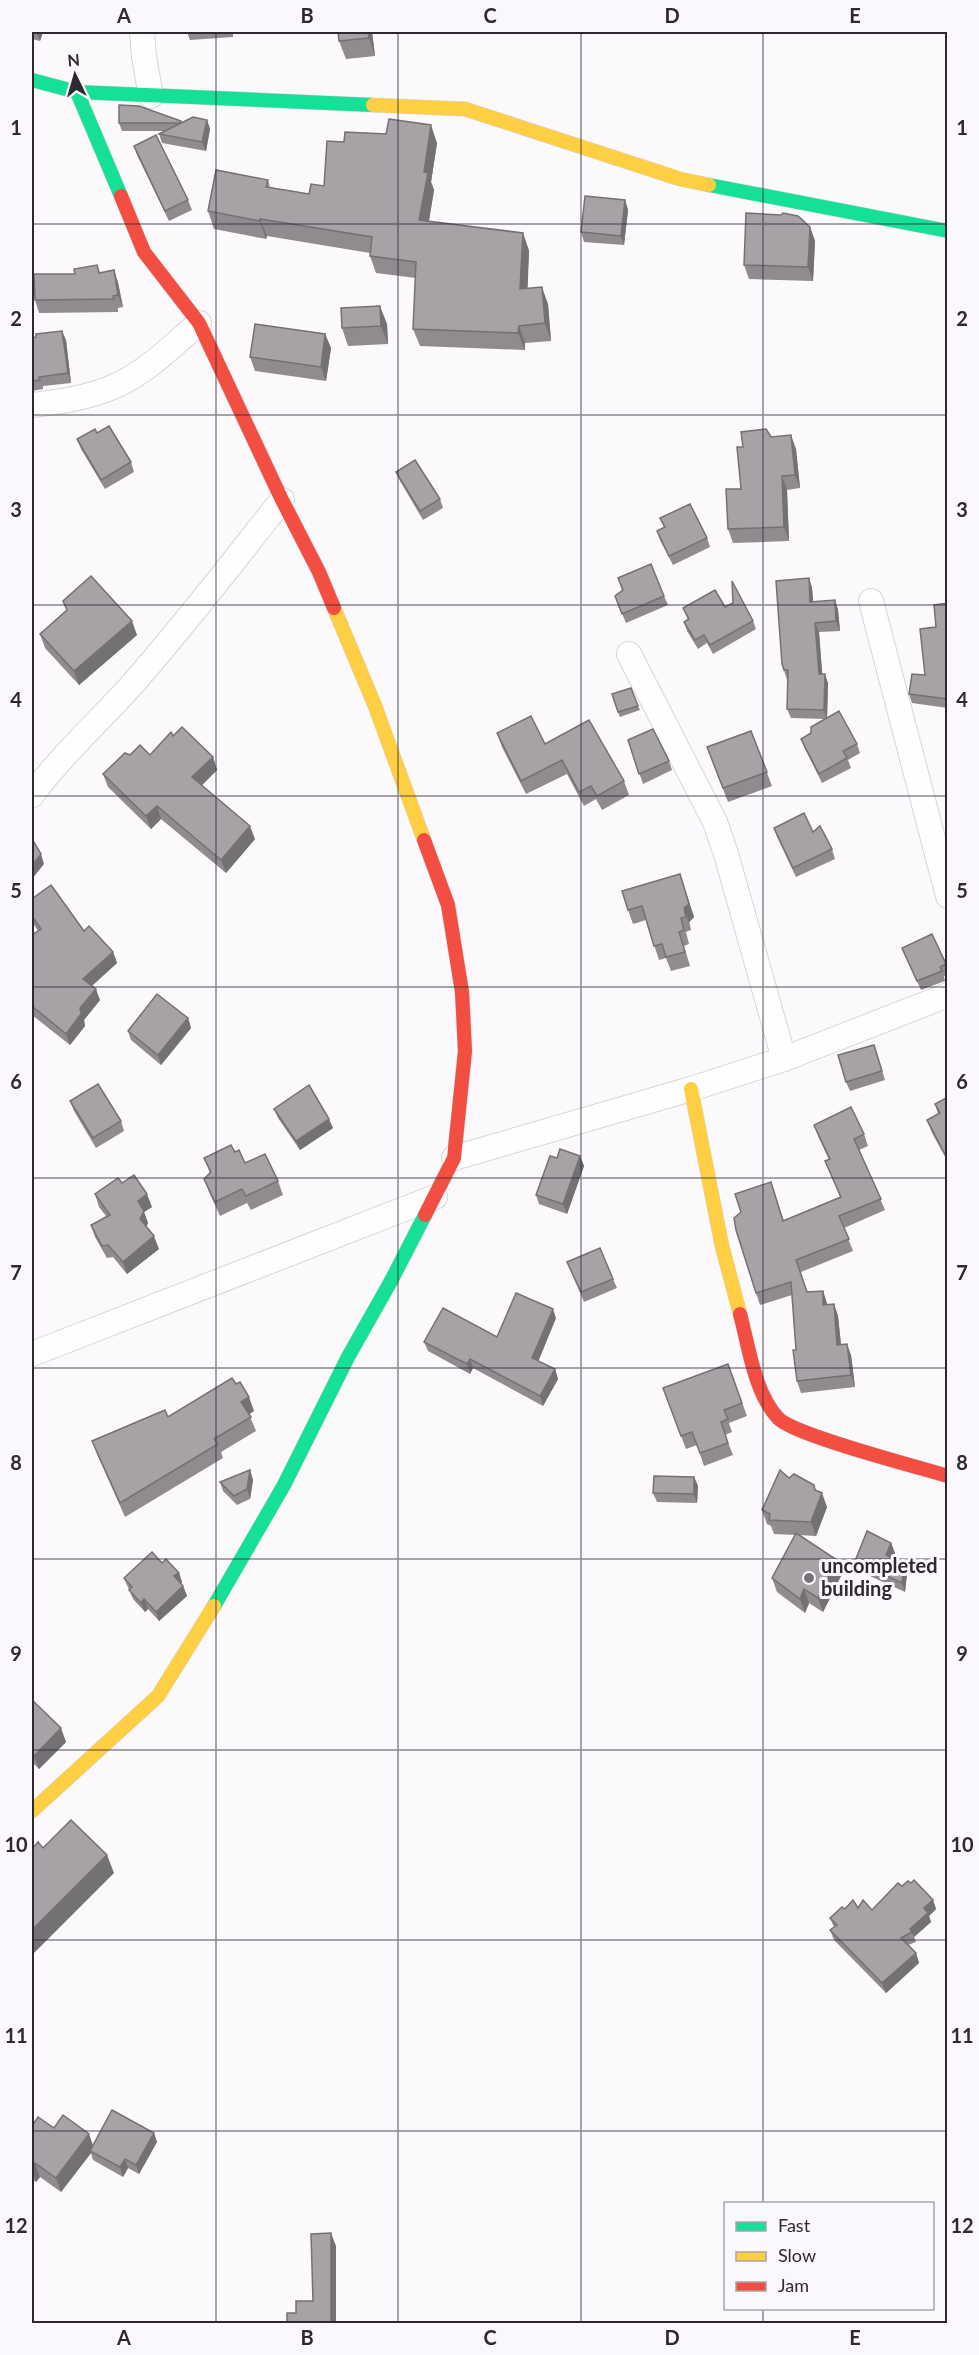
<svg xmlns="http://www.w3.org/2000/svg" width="979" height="2355" viewBox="0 0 979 2355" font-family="Lato,sans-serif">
<rect width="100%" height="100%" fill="#fbf9fc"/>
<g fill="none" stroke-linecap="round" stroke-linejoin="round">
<g stroke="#d8d5da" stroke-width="26">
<g id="street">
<path d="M 142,32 L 144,57 L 151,96"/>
<path d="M 32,405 C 59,402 87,398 113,387 C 146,373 172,346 199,323"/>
<path d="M 871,601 L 948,896"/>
<path d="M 629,654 L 715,822 L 726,854 L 784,1059"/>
<path d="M 32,795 C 61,756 97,723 130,687 C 183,627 232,563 282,500"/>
<path d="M 454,1158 L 691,1089 L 784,1059 L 948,995"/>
<path d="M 32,1354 L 435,1197"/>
</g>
</g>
<g stroke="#d8d5da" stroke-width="15">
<g id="fast">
<path d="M 32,80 L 77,92 L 373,105"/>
<path d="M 77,92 L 121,196"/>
<path d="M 709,185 L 948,231"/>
<path d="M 214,1606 L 284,1485 L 348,1357 L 391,1281 L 425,1215"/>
</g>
</g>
<g stroke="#d8d5da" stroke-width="15">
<g id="slow">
<path d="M 373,105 L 465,109 L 680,179 L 709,185"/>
<path d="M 334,608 L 375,706 L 424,840"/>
<path d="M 691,1089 L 722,1246 L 740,1314"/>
<path d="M 32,1811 L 158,1696 L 214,1606"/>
</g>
</g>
<g stroke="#d8d5da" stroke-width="15">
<g id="jam">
<path d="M 121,196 L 144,252 L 199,323 L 282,500 L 319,572 L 334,608"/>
<path d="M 424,840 L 448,905 L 462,992 L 465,1051 L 454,1158 L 425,1215"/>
<path d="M 740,1314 C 749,1347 754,1392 778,1418 C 793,1435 918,1467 948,1476"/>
</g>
</g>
<use href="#street" stroke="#fefeff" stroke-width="24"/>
<use href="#fast" stroke="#16e098" stroke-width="14"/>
<use href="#slow" stroke="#ffcf43" stroke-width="14"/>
<use href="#jam" stroke="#f24e42" stroke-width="14"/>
</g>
<g fill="#8f8b8e">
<path d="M 32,32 L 43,32 L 40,41 L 32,39 Z"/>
<path d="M 187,32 L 233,32 L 233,37 L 190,40 Z"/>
<path d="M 338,32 L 372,32 L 375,56 L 346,59 L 339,41 Z"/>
<path d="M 207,120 L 210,129 L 206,151 L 162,143 L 159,134 L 163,131 L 122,131 L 119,123 L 181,121 L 182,122 Z"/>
<path d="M 344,142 L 437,143 L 431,182 L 434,190 L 429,221 L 523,233 L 529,251 L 527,288 L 548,304 L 551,341 L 525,343 L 525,350 L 420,346 L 413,329 L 416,278 L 376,273 L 370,256 L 370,253 L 267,236 L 266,239 L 214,229 L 208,211 L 268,180 L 270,187 L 309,194 L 324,186 Z"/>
<path d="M 134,146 L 188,200 L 192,210 L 169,221 L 137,155 Z"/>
<path d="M 625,200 L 628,210 L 624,245 L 584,242 L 581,232 Z"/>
<path d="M 810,227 L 815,241 L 813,281 L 749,279 L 744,265 Z"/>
<path d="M 97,265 L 100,273 L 114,270 L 118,283 L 123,307 L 118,308 L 118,312 L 39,313 L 35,300 L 75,274 Z"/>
<path d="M 387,324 L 388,344 L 348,346 L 342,328 Z"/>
<path d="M 325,334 L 331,348 L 326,381 L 255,371 L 250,357 Z"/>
<path d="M 32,338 L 66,340 L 71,383 L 43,386 L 43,389 L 32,391 Z"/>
<path d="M 97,433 L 131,462 L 134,472 L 105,489 L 81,449 L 77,439 Z"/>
<path d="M 771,437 L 796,449 L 800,488 L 787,490 L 789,541 L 733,543 L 728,529 L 741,489 Z"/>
<path d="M 396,472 L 440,499 L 443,508 L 423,520 L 400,481 Z"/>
<path d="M 660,518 L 707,538 L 710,547 L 673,565 L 660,540 L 657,531 L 664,528 Z"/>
<path d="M 618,578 L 664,596 L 668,605 L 626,623 L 615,596 L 622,590 Z"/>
<path d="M 809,578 L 812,588 L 813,602 L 835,600 L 838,610 L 840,631 L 819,632 L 822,674 L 828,683 L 827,718 L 857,744 L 860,753 L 848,760 L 851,768 L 822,783 L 805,749 L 801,739 L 811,733 L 825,719 L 791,718 L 787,709 L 788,680 L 787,680 L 782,664 Z"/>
<path d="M 63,601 L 137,635 L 79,685 L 45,648 L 40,634 L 67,610 Z"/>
<path d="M 948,603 L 948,708 L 912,703 L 909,694 L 925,675 L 936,627 Z"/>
<path d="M 725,607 L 753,621 L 756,629 L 713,654 L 707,643 L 698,649 L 687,631 L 684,622 L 688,620 L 683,608 Z"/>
<path d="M 638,706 L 640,710 L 620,717 L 618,712 Z"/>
<path d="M 751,731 L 772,786 L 728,802 L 707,747 Z"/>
<path d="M 497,733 L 545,744 L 624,781 L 629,795 L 602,810 L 596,799 L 584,806 L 567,774 L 526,794 L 502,747 Z"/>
<path d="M 173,736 L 213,757 L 217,770 L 202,785 L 255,839 L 226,873 L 161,819 L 151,829 L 108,787 L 103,774 L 130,755 L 150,755 Z"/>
<path d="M 628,740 L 669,761 L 672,770 L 643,784 Z"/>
<path d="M 774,828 L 832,849 L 835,859 L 796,877 L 777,837 Z"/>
<path d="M 680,874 L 694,917 L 689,922 L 691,930 L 686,932 L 689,944 L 684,946 L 690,966 L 671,971 L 666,958 L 659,960 L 646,920 L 633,924 L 628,910 Z"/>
<path d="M 32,899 L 84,931 L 113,952 L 117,963 L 92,986 L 100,1000 L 84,1020 L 85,1026 L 70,1045 L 32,1015 L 32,935 L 38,931 L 32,922 Z"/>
<path d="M 932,934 L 948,967 L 948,974 L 944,976 L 945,981 L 921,990 L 902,948 Z"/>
<path d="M 188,1018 L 191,1028 L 161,1065 L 131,1040 L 128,1031 Z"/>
<path d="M 874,1045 L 885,1080 L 850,1091 L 846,1082 Z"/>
<path d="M 948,1097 L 948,1162 L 932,1133 L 927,1120 L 938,1114 L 935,1104 Z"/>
<path d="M 70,1101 L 121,1121 L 124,1131 L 96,1148 L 74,1111 Z"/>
<path d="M 274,1109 L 333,1128 L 300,1150 L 278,1118 Z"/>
<path d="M 814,1125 L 864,1134 L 868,1146 L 859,1150 L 885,1210 L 844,1228 L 853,1251 L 801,1272 L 807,1292 L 823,1291 L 827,1305 L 834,1304 L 838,1316 L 841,1344 L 851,1355 L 855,1387 L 801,1393 L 797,1381 L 796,1350 L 792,1295 L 760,1305 L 756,1293 L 741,1212 L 771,1182 L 784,1221 L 840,1197 L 825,1161 L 829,1160 L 818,1136 Z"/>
<path d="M 235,1152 L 245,1163 L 278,1181 L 283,1195 L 251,1210 L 247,1203 L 220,1216 L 209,1192 L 204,1179 L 210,1173 L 204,1158 Z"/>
<path d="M 580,1156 L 584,1166 L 567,1214 L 539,1204 L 536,1195 Z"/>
<path d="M 122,1183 L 152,1207 L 144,1212 L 148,1223 L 146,1227 L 159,1249 L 127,1274 L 113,1257 L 107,1258 L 95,1237 L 91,1225 L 106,1216 L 99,1207 L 95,1194 Z"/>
<path d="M 567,1262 L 613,1279 L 617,1288 L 584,1302 Z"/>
<path d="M 556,1318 L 538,1361 L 555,1369 L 558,1379 L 543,1406 L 473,1368 L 470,1374 L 428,1351 L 424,1342 L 497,1337 Z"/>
<path d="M 728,1364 L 747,1416 L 729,1423 L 732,1432 L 725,1435 L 733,1455 L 704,1466 L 697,1445 L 686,1449 L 663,1388 Z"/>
<path d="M 254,1411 L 249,1414 L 256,1431 L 221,1452 L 223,1458 L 125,1517 L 97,1454 L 92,1441 L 168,1417 Z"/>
<path d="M 250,1470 L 253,1480 L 250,1499 L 237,1505 L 223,1491 L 220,1482 Z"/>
<path d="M 694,1477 L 698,1486 L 697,1503 L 657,1502 L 653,1493 Z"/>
<path d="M 789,1478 L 816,1491 L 827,1507 L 816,1536 L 798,1535 L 842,1574 L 823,1612 L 809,1603 L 805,1613 L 777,1592 L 772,1578 L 795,1535 L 774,1534 L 771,1526 L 767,1524 L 762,1510 Z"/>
<path d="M 891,1543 L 895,1553 L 892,1558 L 907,1574 L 905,1592 L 859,1571 L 855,1561 Z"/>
<path d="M 162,1563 L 179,1573 L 182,1582 L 181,1583 L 183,1586 L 187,1596 L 159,1621 L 148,1609 L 145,1612 L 133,1599 L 124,1578 Z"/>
<path d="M 32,1700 L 66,1742 L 39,1769 L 32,1762 Z"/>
<path d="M 911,1883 L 933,1900 L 936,1909 L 929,1916 L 931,1922 L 914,1937 L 916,1942 L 908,1945 L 916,1953 L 919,1963 L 886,1993 L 834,1940 L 830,1930 L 834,1927 L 830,1918 L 845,1909 L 858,1908 L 872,1910 L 902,1886 Z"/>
<path d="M 32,2126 L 54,2128 L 93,2145 L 154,2133 L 157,2142 L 139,2174 L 128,2168 L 123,2177 L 93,2160 L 91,2153 L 61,2192 L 40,2177 L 36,2182 L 32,2179 Z"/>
</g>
<g fill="#747174">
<path d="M 36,32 L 43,32 L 40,41 Z"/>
<path d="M 368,32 L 372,32 L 375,56 L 369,38 Z"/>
<path d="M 207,120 L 210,129 L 206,151 L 202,142 Z"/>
<path d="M 431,125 L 437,143 L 431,182 L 434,190 L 426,238 L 419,220 L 424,172 Z"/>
<path d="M 625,200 L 628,210 L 624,245 L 621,236 Z"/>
<path d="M 260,219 L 267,236 L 266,239 L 260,221 Z"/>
<path d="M 810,227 L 815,241 L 813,281 L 808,267 Z"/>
<path d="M 523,233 L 529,251 L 527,306 L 520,289 Z"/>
<path d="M 114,270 L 118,283 L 123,307 L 118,295 Z"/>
<path d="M 542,287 L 548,304 L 551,341 L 545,323 Z"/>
<path d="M 380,306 L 387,324 L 388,344 L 381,326 Z"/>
<path d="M 519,326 L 525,343 L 525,350 L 518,333 Z"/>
<path d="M 62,331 L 66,340 L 71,383 L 68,373 Z"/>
<path d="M 325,334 L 331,348 L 326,381 L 321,367 Z"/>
<path d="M 791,435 L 796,449 L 800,488 L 795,475 Z"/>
<path d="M 782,476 L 787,490 L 789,541 L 784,527 Z"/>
<path d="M 809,578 L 812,588 L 814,611 L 810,602 Z"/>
<path d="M 835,600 L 838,610 L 840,631 L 836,621 Z"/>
<path d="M 132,621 L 137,635 L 79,685 L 74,671 Z"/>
<path d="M 815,623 L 819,632 L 823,683 L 819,674 Z"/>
<path d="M 825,674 L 828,683 L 827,719 L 824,710 Z"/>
<path d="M 213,757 L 217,770 L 197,790 L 192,777 Z"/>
<path d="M 157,806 L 161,819 L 151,829 L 146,816 Z"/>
<path d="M 250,826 L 255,839 L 226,873 L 221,860 Z"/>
<path d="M 41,854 L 44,864 L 32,879 L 32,866 Z"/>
<path d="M 680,874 L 694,917 L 689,922 L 691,930 L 684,908 Z"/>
<path d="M 113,952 L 117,963 L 87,990 L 83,979 Z"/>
<path d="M 96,989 L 100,1000 L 84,1020 L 85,1026 L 70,1045 L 66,1034 L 80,1008 Z"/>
<path d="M 188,1018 L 191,1028 L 161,1065 L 158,1055 Z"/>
<path d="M 329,1119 L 333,1128 L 300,1150 L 296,1141 Z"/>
<path d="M 580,1156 L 584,1166 L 567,1214 L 563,1204 Z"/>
<path d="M 147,1194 L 152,1207 L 144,1212 L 148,1223 L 144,1231 L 140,1219 L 138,1201 Z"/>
<path d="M 154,1236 L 159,1249 L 127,1274 L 123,1262 Z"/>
<path d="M 823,1291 L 827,1303 L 828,1317 L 823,1305 Z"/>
<path d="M 834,1304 L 838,1316 L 842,1356 L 837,1345 Z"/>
<path d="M 553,1309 L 556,1318 L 536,1367 L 532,1358 Z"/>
<path d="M 847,1344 L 851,1355 L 855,1387 L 851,1375 Z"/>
<path d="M 470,1359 L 473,1368 L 470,1374 L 467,1364 Z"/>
<path d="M 555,1369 L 558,1379 L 543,1406 L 540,1396 Z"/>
<path d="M 249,1397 L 254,1411 L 246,1416 L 241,1402 Z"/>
<path d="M 250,1470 L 253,1480 L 250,1499 L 247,1489 Z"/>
<path d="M 694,1477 L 698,1486 L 697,1503 L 694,1494 Z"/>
<path d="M 814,1485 L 819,1501 L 822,1493 L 827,1507 L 816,1536 L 811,1522 Z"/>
<path d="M 891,1543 L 895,1553 L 890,1564 L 886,1555 Z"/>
<path d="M 837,1560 L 842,1574 L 823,1612 L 818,1598 Z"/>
<path d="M 904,1565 L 907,1574 L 905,1592 L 902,1583 Z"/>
<path d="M 179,1573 L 182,1582 L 178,1586 L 174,1576 Z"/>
<path d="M 183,1586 L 187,1596 L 159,1621 L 156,1612 Z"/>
<path d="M 804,1589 L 809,1603 L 805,1613 L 800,1599 Z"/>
<path d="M 144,1599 L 148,1609 L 145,1612 L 141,1603 Z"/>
<path d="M 61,1728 L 66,1742 L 39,1769 L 34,1756 Z"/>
<path d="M 107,1855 L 114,1873 L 32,1955 L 32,1930 Z"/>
<path d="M 933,1900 L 936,1909 L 929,1916 L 931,1922 L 914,1937 L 910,1929 L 924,1908 Z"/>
<path d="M 916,1953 L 919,1963 L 886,1993 L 882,1983 Z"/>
<path d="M 154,2133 L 157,2142 L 139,2174 L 136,2165 Z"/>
<path d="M 89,2134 L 94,2148 L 90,2151 L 91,2153 L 61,2192 L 56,2178 Z"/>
<path d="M 125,2159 L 128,2168 L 123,2177 L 120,2167 Z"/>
<path d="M 35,2163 L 40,2177 L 36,2182 L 32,2170 L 32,2167 Z"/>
<path d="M 331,2233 L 336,2246 L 336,2324 L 331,2324 Z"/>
</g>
<g fill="#a6a2a5" stroke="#747174" stroke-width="1.5">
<path d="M 338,32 L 368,32 L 369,38 L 339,41 Z"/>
<path d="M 119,105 L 139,106 L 181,121 L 181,123 L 119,123 Z"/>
<path d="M 193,117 L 207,120 L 202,142 L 159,134 Z"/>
<path d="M 389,119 L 431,125 L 424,172 L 428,173 L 419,220 L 523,233 L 520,289 L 542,287 L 545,323 L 519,326 L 518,333 L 413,329 L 416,262 L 370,256 L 372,237 L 260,219 L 260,221 L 208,211 L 216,170 L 268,180 L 266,187 L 309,194 L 311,184 L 324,186 L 327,141 L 344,142 L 345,132 L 386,134 Z"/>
<path d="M 156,135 L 188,200 L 165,211 L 134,146 Z"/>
<path d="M 585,196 L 625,200 L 621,236 L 581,232 Z"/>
<path d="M 746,213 L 781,215 L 783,213 L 798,216 L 810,227 L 808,267 L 744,265 Z"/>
<path d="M 97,265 L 99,273 L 114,270 L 118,295 L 113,296 L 114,299 L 35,300 L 34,274 L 75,274 L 74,269 Z"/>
<path d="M 380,306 L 381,326 L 342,328 L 341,308 Z"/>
<path d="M 255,324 L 325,334 L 321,367 L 250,357 Z"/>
<path d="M 62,331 L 68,373 L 39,377 L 40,380 L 32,381 L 32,338 L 36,337 L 36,334 Z"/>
<path d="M 109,426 L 131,462 L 101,480 L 77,439 L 95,429 L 97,433 Z"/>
<path d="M 766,429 L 771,437 L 791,435 L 795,475 L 782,476 L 784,527 L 728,529 L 726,489 L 741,489 L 737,447 L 743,447 L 741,432 Z"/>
<path d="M 415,460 L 440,499 L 420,511 L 396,472 Z"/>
<path d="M 690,504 L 707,538 L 669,556 L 657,531 L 665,527 L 660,518 Z"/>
<path d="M 651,564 L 664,596 L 622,614 L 615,596 L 623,590 L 618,578 Z"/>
<path d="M 91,576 L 132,621 L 74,671 L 40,634 L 67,610 L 63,601 Z"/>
<path d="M 809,578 L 810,602 L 835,600 L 836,621 L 815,623 L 819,674 L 825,674 L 824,710 L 787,709 L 788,670 L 784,670 L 782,664 L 776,581 Z"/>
<path d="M 732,581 L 753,621 L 710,645 L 704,635 L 695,640 L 684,622 L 689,619 L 683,608 L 715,590 L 725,607 L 733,603 Z"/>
<path d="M 948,603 L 948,699 L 909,694 L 912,674 L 925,675 L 920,629 L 936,627 L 934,605 Z"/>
<path d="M 631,688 L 638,706 L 618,712 L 612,694 Z"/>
<path d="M 839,711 L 857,744 L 843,751 L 847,758 L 819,774 L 801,739 L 811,733 L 811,727 Z"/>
<path d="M 531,716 L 545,744 L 589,720 L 624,781 L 597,796 L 591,786 L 579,792 L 562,760 L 521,781 L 497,733 Z"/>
<path d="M 182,727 L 213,757 L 192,777 L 250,826 L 221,860 L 157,806 L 146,816 L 103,774 L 125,753 L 130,755 L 140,745 L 150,755 L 171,732 L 173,736 Z"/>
<path d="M 653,729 L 669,761 L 639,774 L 628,740 Z"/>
<path d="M 751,731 L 767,772 L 723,788 L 707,747 Z"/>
<path d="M 804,813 L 813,832 L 820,826 L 832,849 L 793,868 L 774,828 Z"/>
<path d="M 32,839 L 41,854 L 32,866 Z"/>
<path d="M 680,874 L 689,904 L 684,908 L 686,917 L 681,918 L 684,930 L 679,932 L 685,952 L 666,957 L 662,944 L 654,946 L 642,906 L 628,910 L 622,891 Z"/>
<path d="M 51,885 L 84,931 L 89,926 L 113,952 L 83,979 L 96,989 L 80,1008 L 81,1014 L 66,1034 L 32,1006 L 32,935 L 41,929 L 32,916 L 32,899 Z"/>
<path d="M 932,934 L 946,964 L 940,967 L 942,971 L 917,981 L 902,948 Z"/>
<path d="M 157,994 L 188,1018 L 158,1055 L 128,1031 Z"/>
<path d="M 874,1045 L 882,1071 L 846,1082 L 838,1055 Z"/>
<path d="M 98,1084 L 121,1121 L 93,1138 L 70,1101 Z"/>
<path d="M 309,1085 L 329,1119 L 296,1141 L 274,1109 Z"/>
<path d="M 948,1097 L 948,1155 L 946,1156 L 927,1120 L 940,1113 L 935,1104 Z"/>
<path d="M 851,1107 L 864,1134 L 854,1139 L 881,1199 L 839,1216 L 849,1239 L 796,1260 L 807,1292 L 823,1291 L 823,1305 L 834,1304 L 837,1345 L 847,1344 L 851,1375 L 797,1381 L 793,1350 L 796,1350 L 791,1282 L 756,1293 L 736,1230 L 734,1218 L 741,1212 L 735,1194 L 771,1182 L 783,1221 L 841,1197 L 825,1161 L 830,1159 L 814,1125 Z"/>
<path d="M 231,1145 L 235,1152 L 239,1150 L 245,1163 L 265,1154 L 278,1181 L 246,1196 L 242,1189 L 215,1202 L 204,1179 L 211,1172 L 204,1158 Z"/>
<path d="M 560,1149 L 580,1156 L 563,1204 L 536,1195 L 550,1156 L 557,1158 Z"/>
<path d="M 134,1175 L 147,1194 L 138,1201 L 144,1211 L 140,1219 L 154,1236 L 123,1262 L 108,1245 L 102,1246 L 91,1225 L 110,1215 L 95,1194 L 118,1178 L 122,1183 Z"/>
<path d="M 600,1248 L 613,1279 L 581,1292 L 567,1262 Z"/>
<path d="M 516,1293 L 553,1309 L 532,1358 L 555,1369 L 540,1396 L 470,1359 L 467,1364 L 424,1342 L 443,1308 L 497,1337 Z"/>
<path d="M 728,1364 L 742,1403 L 724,1410 L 728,1419 L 721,1422 L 728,1443 L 700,1453 L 692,1432 L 681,1436 L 663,1388 Z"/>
<path d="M 232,1378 L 236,1384 L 240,1382 L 249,1397 L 241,1402 L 251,1417 L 214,1439 L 218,1444 L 120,1503 L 92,1441 L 165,1410 L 168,1417 Z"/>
<path d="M 250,1470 L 247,1489 L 234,1496 L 220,1482 Z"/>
<path d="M 780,1470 L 789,1478 L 794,1474 L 814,1485 L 815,1490 L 822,1493 L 811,1522 L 769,1520 L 770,1514 L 762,1510 Z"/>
<path d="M 654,1476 L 694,1477 L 694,1494 L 653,1493 Z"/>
<path d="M 867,1531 L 891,1543 L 886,1555 L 904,1565 L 902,1583 L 855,1561 Z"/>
<path d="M 796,1533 L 837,1560 L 818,1598 L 804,1589 L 800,1599 L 772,1578 Z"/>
<path d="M 152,1552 L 162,1563 L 166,1559 L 179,1573 L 174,1576 L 183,1586 L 156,1612 L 144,1599 L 141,1603 L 129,1590 L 132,1587 L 124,1578 Z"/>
<path d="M 32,1700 L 61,1728 L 34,1756 L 32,1753 Z"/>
<path d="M 71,1820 L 107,1855 L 32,1930 L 32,1849 L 38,1842 L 43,1848 Z"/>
<path d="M 914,1880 L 933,1900 L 924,1908 L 928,1913 L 910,1929 L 912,1932 L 901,1938 L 916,1953 L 882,1983 L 830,1930 L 837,1925 L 830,1918 L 842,1907 L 845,1909 L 853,1900 L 858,1908 L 863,1900 L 872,1910 L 898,1883 L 902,1886 L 908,1881 L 911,1883 Z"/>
<path d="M 112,2110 L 154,2133 L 136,2165 L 125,2159 L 120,2167 L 90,2151 Z"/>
<path d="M 63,2115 L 89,2134 L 56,2178 L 35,2163 L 32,2167 L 32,2126 L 38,2117 L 54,2128 Z"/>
<path d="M 331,2233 L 331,2324 L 287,2324 L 287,2313 L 296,2313 L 296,2301 L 313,2301 L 311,2234 Z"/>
</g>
<path fill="none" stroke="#2e2931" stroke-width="1.5" stroke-opacity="0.55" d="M 216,32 L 216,2324M 398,32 L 398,2324M 581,32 L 581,2324M 763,32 L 763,2204M 32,224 L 948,224M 32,415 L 948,415M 32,605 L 948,605M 32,796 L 948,796M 32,987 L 948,987M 32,1178 L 948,1178M 32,1368 L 948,1368M 32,1559 L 948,1559M 32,1750 L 948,1750M 32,1940 L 948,1940M 32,2131 L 948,2131M 763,2308 L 763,2324"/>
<circle fill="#767278" stroke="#fbf8fd" stroke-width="2" cx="809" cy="1578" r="6"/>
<g text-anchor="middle" stroke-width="6" stroke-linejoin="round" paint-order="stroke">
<g font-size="20" font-weight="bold" fill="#2e2931" stroke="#fbf8fd" text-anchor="start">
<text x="821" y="1573">uncompleted<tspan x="821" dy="23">building</tspan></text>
</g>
</g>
<rect width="979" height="2355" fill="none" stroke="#fbf8fd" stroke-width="66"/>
<rect x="724" y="2202" width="210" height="108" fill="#fbf8fd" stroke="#a9a5ab" stroke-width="1.5"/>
<rect x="736" y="2222" width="30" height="9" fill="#16e098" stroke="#a9a5ab" stroke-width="1.5"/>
<text x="778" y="2232" font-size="18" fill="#2e2931">Fast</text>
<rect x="736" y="2252" width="30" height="9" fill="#ffcf43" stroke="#a9a5ab" stroke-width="1.5"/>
<text x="778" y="2262" font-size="18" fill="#2e2931">Slow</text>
<rect x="736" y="2282" width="30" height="9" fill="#f24e42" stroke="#a9a5ab" stroke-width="1.5"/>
<text x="778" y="2292" font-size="18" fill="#2e2931">Jam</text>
<g transform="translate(75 75) rotate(355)" stroke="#fbf8fd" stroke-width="4.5" paint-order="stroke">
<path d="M0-4.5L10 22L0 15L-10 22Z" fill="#2e2931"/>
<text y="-9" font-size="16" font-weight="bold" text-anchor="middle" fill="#2e2931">N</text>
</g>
<rect x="33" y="33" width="913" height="2289" fill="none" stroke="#2e2931" stroke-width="2"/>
<g font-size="20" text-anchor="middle" font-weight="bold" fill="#2e2931">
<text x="124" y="23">A</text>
<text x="307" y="23">B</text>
<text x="490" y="23">C</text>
<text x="672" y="23">D</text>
<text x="855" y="23">E</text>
<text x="16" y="135">1</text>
<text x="962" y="135">1</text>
<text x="16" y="326">2</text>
<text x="962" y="326">2</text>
<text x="16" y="517">3</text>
<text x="962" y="517">3</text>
<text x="16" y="707">4</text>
<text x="962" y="707">4</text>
<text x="16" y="898">5</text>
<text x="962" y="898">5</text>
<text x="16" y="1089">6</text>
<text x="962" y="1089">6</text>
<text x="16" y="1280">7</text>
<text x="962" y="1280">7</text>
<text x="16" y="1470">8</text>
<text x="962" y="1470">8</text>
<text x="16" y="1661">9</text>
<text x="962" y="1661">9</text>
<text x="16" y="1852">10</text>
<text x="962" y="1852">10</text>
<text x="16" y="2043">11</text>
<text x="962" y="2043">11</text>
<text x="16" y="2233">12</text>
<text x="962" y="2233">12</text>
<text x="124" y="2345">A</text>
<text x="307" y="2345">B</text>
<text x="490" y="2345">C</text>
<text x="672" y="2345">D</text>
<text x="855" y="2345">E</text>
</g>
</svg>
